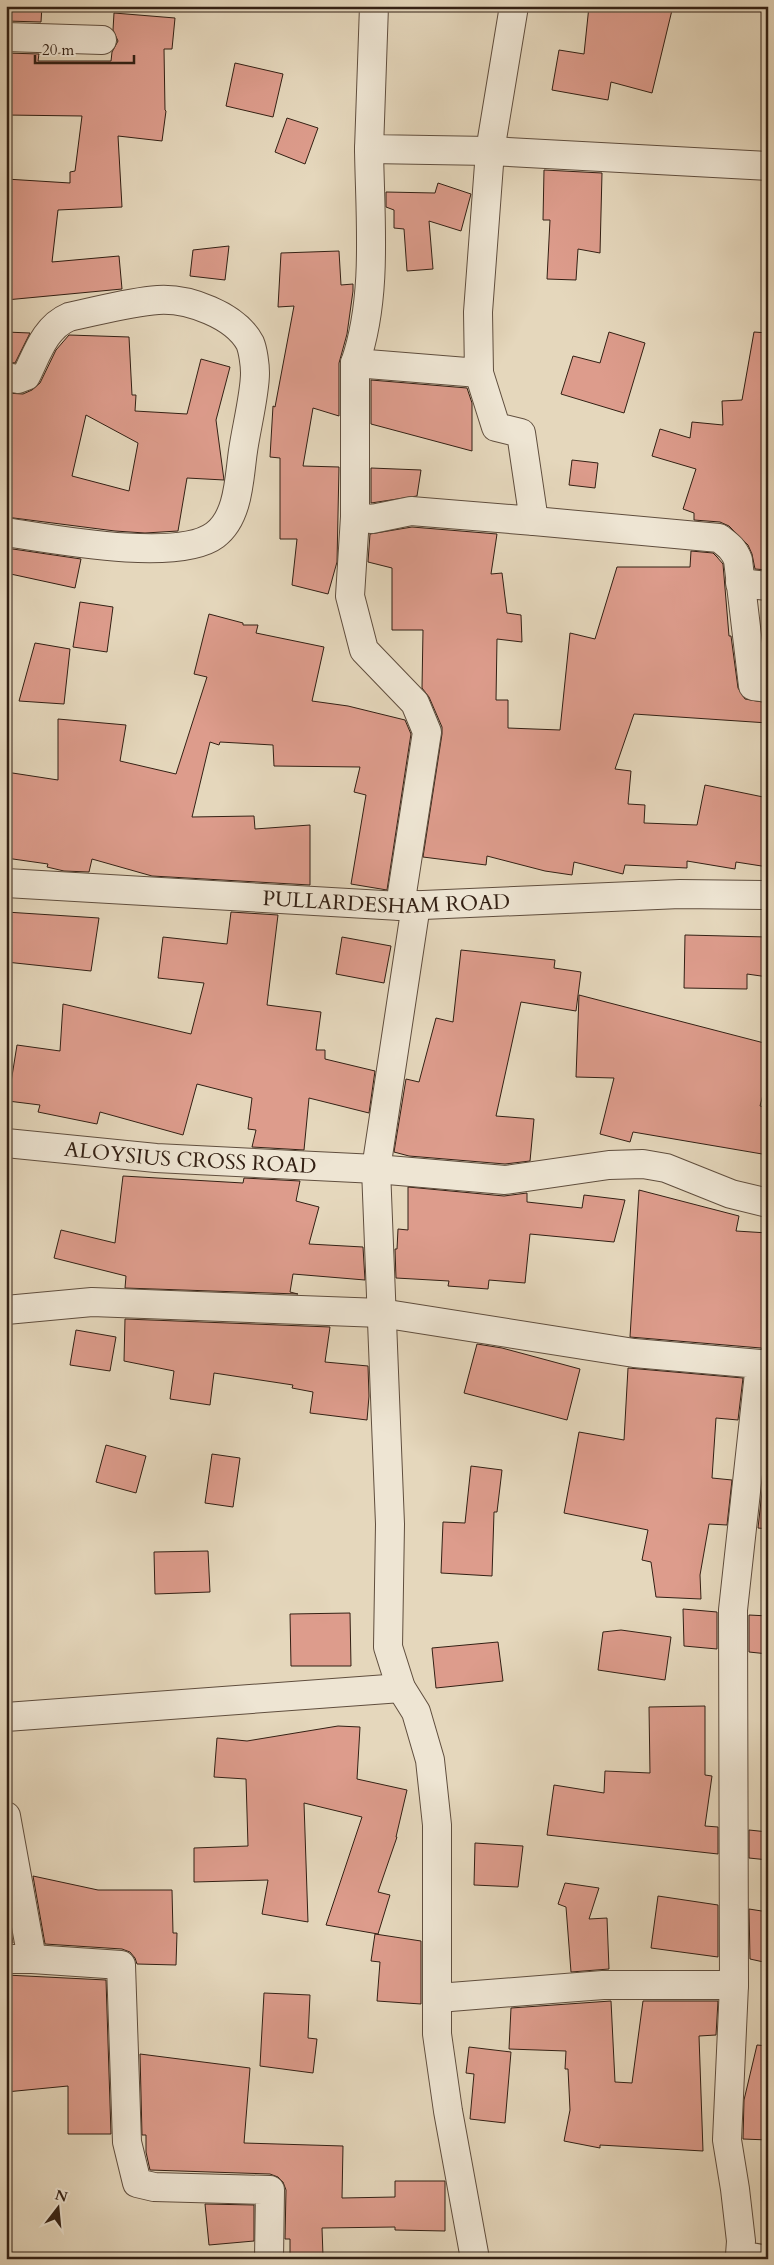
<svg xmlns="http://www.w3.org/2000/svg" width="774" height="2265" viewBox="0 0 774 2265" font-family="Cardo,serif">
<rect width="100%" height="100%" fill="#e5d7bc"/>
<filter id="stains"><feTurbulence type="fractalNoise" baseFrequency=".004" numOctaves="4"/><feColorMatrix values="0 0 0 0 .2 0 0 0 0 .09 0 0 0 0 .02 0 0 0 .5 -.17"/></filter>
<radialGradient id="worn" r=".72"><stop offset=".6" stop-color="#630" stop-opacity="0"/><stop offset="1" stop-color="#630" stop-opacity=".3"/></radialGradient>
<g fill="#dd9c8c" stroke="#332014" fill-rule="evenodd">
<path d="M 6,6 L 42,6 L 41,22 L 6,21 Z"/>
<path d="M 589,6 L 673,6 L 652,93 L 611,82 L 608,100 L 552,90 L 559,50 L 584,54 Z"/>
<path d="M 114,13 L 175,18 L 172,49 L 164,49 L 165,110 L 166,111 L 162,141 L 118,136 L 122,207 L 58,210 L 52,262 L 119,256 L 122,289 L 6,300 L 6,179 L 70,183 L 70,172 L 75,171 L 82,116 L 6,115 L 6,53 L 39,54 L 38,61 L 111,61 L 112,52 L 118,41 L 113,30 Z"/>
<path d="M 235,63 L 283,74 L 273,117 L 226,106 Z"/>
<path d="M 287,118 L 318,128 L 305,164 L 275,152 Z"/>
<path d="M 544,170 L 602,173 L 600,253 L 578,249 L 576,280 L 547,279 L 550,220 L 543,220 Z"/>
<path d="M 438,183 L 471,194 L 461,231 L 429,221 L 433,269 L 407,271 L 404,229 L 394,228 L 394,210 L 386,207 L 386,192 L 435,193 Z"/>
<path d="M 229,246 L 225,280 L 190,276 L 193,250 Z"/>
<path d="M 339,251 L 341,285 L 353,284 L 353,291 L 347,334 L 339,363 L 339,416 L 313,408 L 303,466 L 339,467 L 337,562 L 328,594 L 292,585 L 297,539 L 280,539 L 280,458 L 270,457 L 273,406 L 275,407 L 294,306 L 278,307 L 281,253 Z"/>
<path d="M 6,332 L 30,333 L 15,363 L 6,362 Z"/>
<path d="M 609,332 L 645,343 L 624,413 L 561,394 L 573,356 L 600,363 Z"/>
<path d="M 754,332 L 768,333 L 768,570 L 755,569 L 752,554 L 748,545 L 729,526 L 720,522 L 694,520 L 694,513 L 683,509 L 696,469 L 652,456 L 660,429 L 690,438 L 692,422 L 723,425 L 722,401 L 742,400 Z"/>
<path d="M 69,335 L 129,337 L 132,395 L 136,395 L 135,411 L 187,414 L 201,359 L 230,367 L 216,420 L 224,480 L 187,478 L 178,531 L 145,533 L 115,531 L 6,517 L 6,393 L 23,394 L 32,390 L 40,383 L 56,350 ZM 86,415 L 138,443 L 129,491 L 72,476 Z"/>
<path d="M 371,380 L 467,388 L 472,403 L 472,451 L 371,424 Z"/>
<path d="M 572,460 L 598,463 L 595,488 L 569,485 Z"/>
<path d="M 371,468 L 421,470 L 417,496 L 371,503 Z"/>
<path d="M 412,527 L 497,534 L 491,574 L 502,573 L 507,613 L 521,615 L 522,642 L 497,639 L 496,700 L 508,700 L 508,728 L 560,730 L 570,633 L 595,639 L 617,567 L 690,567 L 691,551 L 713,553 L 717,557 L 723,564 L 729,636 L 731,636 L 738,688 L 745,699 L 768,703 L 768,723 L 634,714 L 615,769 L 631,771 L 628,804 L 645,805 L 644,823 L 697,825 L 705,785 L 768,798 L 768,867 L 736,862 L 735,869 L 687,861 L 687,868 L 625,865 L 623,874 L 574,862 L 572,875 L 545,871 L 487,856 L 486,865 L 423,857 L 442,734 L 442,727 L 429,697 L 422,688 L 423,630 L 392,630 L 392,568 L 368,562 L 370,534 Z"/>
<path d="M 6,548 L 81,559 L 75,588 L 6,573 Z"/>
<path d="M 80,602 L 113,607 L 107,652 L 73,647 Z"/>
<path d="M 209,614 L 243,623 L 243,625 L 258,625 L 256,633 L 324,647 L 312,701 L 348,706 L 405,720 L 411,734 L 387,890 L 351,884 L 366,795 L 354,792 L 360,767 L 274,766 L 273,745 L 220,742 L 219,745 L 210,742 L 192,817 L 254,816 L 255,829 L 310,825 L 310,885 L 152,876 L 92,859 L 89,872 L 64,871 L 47,867 L 48,864 L 6,858 L 6,772 L 58,780 L 58,719 L 126,725 L 120,761 L 176,774 L 207,677 L 194,674 Z"/>
<path d="M 763,641 L 768,641 L 768,672 L 767,672 Z"/>
<path d="M 35,643 L 70,649 L 64,704 L 19,701 Z"/>
<path d="M 6,912 L 99,918 L 91,971 L 6,962 Z"/>
<path d="M 231,912 L 278,915 L 267,1005 L 321,1012 L 316,1050 L 325,1050 L 325,1059 L 375,1071 L 369,1113 L 309,1098 L 304,1150 L 252,1147 L 256,1130 L 248,1129 L 252,1098 L 197,1084 L 183,1135 L 100,1112 L 97,1124 L 38,1112 L 40,1105 L 8,1101 L 17,1045 L 60,1051 L 63,1004 L 191,1034 L 204,983 L 158,978 L 163,937 L 227,944 Z"/>
<path d="M 685,935 L 768,937 L 768,977 L 747,974 L 747,989 L 684,988 Z"/>
<path d="M 342,937 L 391,946 L 384,983 L 336,974 Z"/>
<path d="M 461,950 L 555,960 L 554,968 L 581,972 L 576,1011 L 521,1002 L 496,1116 L 534,1119 L 530,1161 L 505,1164 L 409,1156 L 394,1152 L 406,1079 L 419,1082 L 436,1018 L 453,1022 Z"/>
<path d="M 579,995 L 768,1044 L 768,1076 L 760,1106 L 768,1108 L 768,1155 L 633,1132 L 630,1142 L 600,1134 L 614,1078 L 576,1077 Z"/>
<path d="M 123,1176 L 243,1183 L 244,1178 L 300,1181 L 296,1201 L 319,1207 L 309,1244 L 363,1247 L 365,1280 L 293,1274 L 290,1292 L 298,1294 L 125,1288 L 126,1276 L 54,1258 L 61,1230 L 115,1243 Z"/>
<path d="M 408,1187 L 504,1196 L 527,1193 L 527,1202 L 582,1208 L 584,1195 L 625,1200 L 614,1242 L 530,1234 L 525,1283 L 489,1280 L 488,1289 L 448,1286 L 449,1281 L 396,1278 L 395,1249 L 397,1249 L 398,1229 L 408,1230 Z"/>
<path d="M 639,1190 L 739,1216 L 736,1231 L 768,1233 L 768,1351 L 761,1348 L 630,1337 Z"/>
<path d="M 125,1319 L 330,1327 L 325,1362 L 368,1366 L 369,1396 L 367,1420 L 310,1413 L 313,1392 L 292,1388 L 293,1385 L 214,1373 L 210,1405 L 170,1399 L 174,1371 L 124,1361 Z"/>
<path d="M 76,1330 L 116,1337 L 110,1371 L 70,1365 Z"/>
<path d="M 477,1344 L 502,1348 L 580,1369 L 567,1420 L 464,1393 Z"/>
<path d="M 628,1368 L 743,1378 L 738,1420 L 716,1418 L 712,1478 L 732,1480 L 727,1525 L 709,1524 L 700,1575 L 701,1599 L 656,1597 L 651,1562 L 642,1560 L 648,1530 L 564,1513 L 579,1432 L 624,1440 Z"/>
<path d="M 106,1445 L 146,1456 L 136,1493 L 96,1482 Z"/>
<path d="M 212,1454 L 240,1458 L 233,1507 L 205,1503 Z"/>
<path d="M 471,1466 L 502,1470 L 497,1512 L 494,1512 L 492,1576 L 441,1573 L 443,1522 L 465,1523 Z"/>
<path d="M 763,1483 L 768,1484 L 768,1529 L 758,1528 Z"/>
<path d="M 208,1551 L 210,1592 L 155,1594 L 154,1552 Z"/>
<path d="M 683,1609 L 717,1612 L 717,1649 L 684,1646 Z"/>
<path d="M 350,1613 L 351,1666 L 291,1666 L 290,1614 Z"/>
<path d="M 749,1615 L 768,1616 L 768,1654 L 749,1652 Z"/>
<path d="M 621,1630 L 671,1637 L 665,1680 L 598,1670 L 603,1632 Z"/>
<path d="M 498,1642 L 503,1681 L 436,1688 L 432,1648 Z"/>
<path d="M 705,1706 L 705,1775 L 712,1776 L 705,1826 L 718,1827 L 718,1854 L 547,1835 L 554,1785 L 604,1793 L 605,1771 L 650,1773 L 649,1707 Z"/>
<path d="M 338,1726 L 360,1727 L 357,1779 L 407,1790 L 396,1837 L 397,1837 L 378,1892 L 390,1895 L 378,1934 L 326,1925 L 362,1817 L 304,1803 L 308,1922 L 262,1914 L 268,1880 L 194,1882 L 194,1848 L 248,1846 L 246,1779 L 214,1777 L 217,1738 L 247,1741 Z"/>
<path d="M 749,1830 L 768,1832 L 768,1860 L 749,1858 Z"/>
<path d="M 475,1843 L 523,1846 L 518,1887 L 474,1885 Z"/>
<path d="M 33,1876 L 98,1890 L 172,1890 L 173,1933 L 177,1933 L 176,1965 L 137,1964 L 135,1958 L 130,1952 L 122,1949 L 45,1944 Z"/>
<path d="M 565,1883 L 599,1888 L 589,1919 L 607,1918 L 609,1969 L 571,1972 L 566,1907 L 558,1904 Z"/>
<path d="M 658,1896 L 718,1905 L 718,1957 L 651,1948 Z"/>
<path d="M 6,1905 L 13,1943 L 6,1943 Z"/>
<path d="M 749,1909 L 768,1912 L 768,1963 L 750,1959 Z"/>
<path d="M 375,1934 L 421,1941 L 421,2004 L 377,2001 L 380,1962 L 371,1961 Z"/>
<path d="M 6,1975 L 106,1980 L 111,2134 L 68,2134 L 68,2086 L 6,2092 Z"/>
<path d="M 264,1993 L 310,1995 L 308,2038 L 317,2039 L 313,2073 L 260,2066 Z"/>
<path d="M 611,2001 L 615,2082 L 632,2083 L 643,2001 L 718,2001 L 716,2035 L 699,2036 L 703,2151 L 600,2145 L 600,2148 L 564,2141 L 570,2110 L 568,2069 L 565,2069 L 566,2051 L 509,2049 L 511,2008 Z"/>
<path d="M 757,2045 L 768,2046 L 768,2140 L 743,2139 L 744,2100 Z"/>
<path d="M 469,2047 L 511,2052 L 505,2123 L 470,2119 L 474,2074 L 466,2073 Z"/>
<path d="M 140,2054 L 250,2068 L 244,2143 L 343,2146 L 342,2198 L 395,2197 L 395,2181 L 445,2181 L 445,2231 L 395,2230 L 395,2227 L 322,2228 L 323,2256 L 290,2256 L 290,2239 L 285,2239 L 286,2190 L 283,2182 L 278,2177 L 270,2174 L 150,2170 L 146,2152 L 146,2135 L 142,2135 Z"/>
<path d="M 205,2204 L 254,2205 L 254,2241 L 209,2245 Z"/>
</g>
<g fill="none" stroke-linecap="round" stroke-linejoin="round">
<g stroke="#604e3e" stroke-width="30">
<g id="minor">
<path d="M 374,6 L 369,149 L 490,151 L 768,166"/>
<path d="M 6,37 L 102,40"/>
<path d="M 355,363 C 378,297 370,219 369,149"/>
<path d="M 6,377 L 18,379 L 26,376 C 37,354 45,327 69,317 C 98,311 129,302 158,300 C 188,298 235,315 250,343 C 253,350 255,365 255,373 C 255,394 246,429 243,451 C 239,478 239,517 215,535 C 178,563 52,539 6,532"/>
<path d="M 355,517 L 372,519 L 411,511 L 534,521 L 521,433 L 496,427 L 479,373"/>
<path d="M 534,521 L 719,538 C 728,545 734,549 738,560 L 753,686 L 768,688"/>
<path d="M 740,583 L 768,586"/>
<path id="s1" d="M 6,883 L 400,906 L 680,894 L 768,895"/>
<path d="M 416,905 L 376,1169 L 390,1524 L 388,1647 L 401,1688 L 416,1712 L 430,1760 L 437,1825 L 437,2034 L 448,2111 L 475,2259"/>
<path d="M 400,906 L 427,732 L 415,703 L 364,650 L 350,596 L 355,517 L 355,363 L 479,373 L 478,312 L 490,151 L 514,6"/>
<path id="s2" d="M 6,1143 L 156,1158 L 376,1169 L 505,1180 L 609,1165 L 643,1164 L 666,1168 L 731,1194 L 768,1203"/>
<path d="M 6,1310 L 92,1302 L 381,1313 L 634,1353 L 760,1364 L 733,1610 L 734,1985 L 727,2140 L 735,2189 L 741,2241 L 740,2255 L 762,2259"/>
<path d="M 6,1717 L 401,1688"/>
<path d="M 6,1816 L 32,1959"/>
<path d="M 6,1959 L 32,1959 L 121,1965 L 127,2142 L 137,2183 L 154,2187 L 270,2190 L 269,2259"/>
<path d="M 438,1998 L 603,1985 L 734,1985"/>
</g>
</g>
<use href="#minor" stroke="#eee5d3" stroke-width="28"/>
</g>
<g text-anchor="middle" stroke-width="5" stroke-linejoin="round" paint-order="stroke">
<g font-size="21" fill="#332014" stroke="#eee5d3">
<text dy="7" stroke="none"><textPath href="#s1" startOffset="381">PULLARDESHAM ROAD</textPath></text>
<text dy="7" stroke="none"><textPath href="#s2" startOffset="185">ALOYSIUS CROSS ROAD</textPath></text>
</g>
</g>
<rect width="774" height="2265" fill="none" stroke="#e5d7bc" stroke-width="25"/>
<rect x="8" y="8" width="759" height="2250" fill="none" stroke="#332014" stroke-width="2.5"/>
<rect x="12" y="12" width="749" height="2240" fill="none" stroke="#332014"/>
<g transform="translate(58 2208) rotate(16)" stroke="#eee5d3" stroke-width="4" paint-order="stroke">
<path d="M0-4L9 19L0 12L-9 19Z" fill="#332014"/>
<text y="-8" font-size="14" font-weight="bold" text-anchor="middle" fill="#332014">N</text>
</g>
<path d="M35 55v8h99v-8" fill="none" stroke="#332014" stroke-width="2.5"/>
<text x="42" y="55" font-size="15" fill="#332014" stroke="#eee5d3" stroke-width="4" paint-order="stroke">20 m</text>
<rect width="100%" height="100%" filter="url(#stains)"/>
<rect width="100%" height="100%" fill="url(#worn)"/>
</svg>
